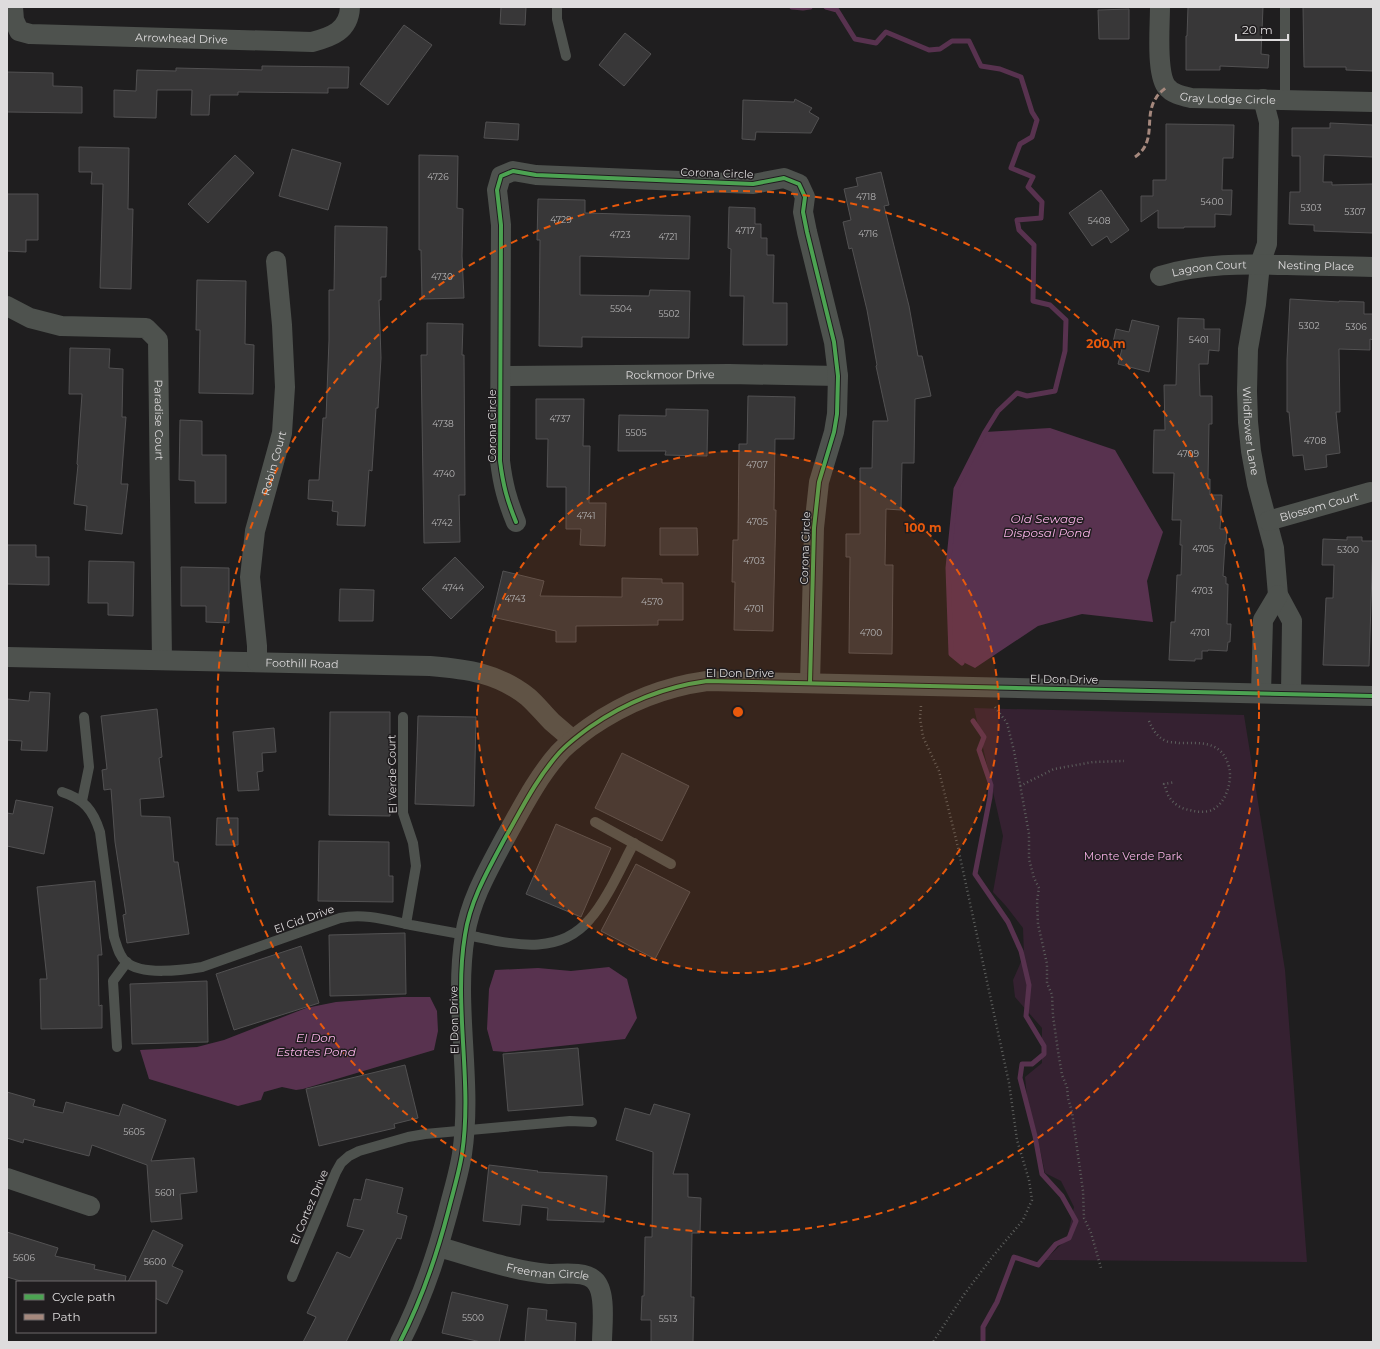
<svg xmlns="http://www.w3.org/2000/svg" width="1380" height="1349" viewBox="0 0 1380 1349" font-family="Montserrat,sans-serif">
<rect width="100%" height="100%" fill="#1f1e1f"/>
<path fill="#352131" d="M 974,708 L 1244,715 L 1285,970 L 1307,1262 L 1045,1260 L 1067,1239 L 1074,1207 L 1061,1181 L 1045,1173 L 1037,1135 L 1027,1098 L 1025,1077 L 1042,1063 L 1042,1028 L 1015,997 L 1013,980 L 1024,955 L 1023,928 L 1006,906 L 993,892 L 1003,836 Z"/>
<g fill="#58324f">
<path d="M 1050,428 L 1115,450 L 1163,532 L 1147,581 L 1153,622 L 1082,614 L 1038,626 L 975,668 L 951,656 L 948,568 L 956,489 L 985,432 Z"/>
<path d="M 609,967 L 627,979 L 637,1018 L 625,1039 L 506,1052 L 493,1051 L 487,1029 L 489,989 L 495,970 L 538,968 L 571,971 Z"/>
<path d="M 402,997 L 430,997 L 437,1011 L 438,1031 L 434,1050 L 303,1089 L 296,1090 L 282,1087 L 264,1092 L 261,1100 L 238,1106 L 149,1079 L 140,1050 L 197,1047 L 224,1040 L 306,1008 L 336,1002 Z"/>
</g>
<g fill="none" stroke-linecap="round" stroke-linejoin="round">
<g stroke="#58324f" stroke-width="5">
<path d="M 792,7 L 803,8 L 810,7"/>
<path d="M 826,7 L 837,10 L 855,39 L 876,43 L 886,32 L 929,50 L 940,49 L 952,41 L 969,41 L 981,66 L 1000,69 L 1021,77 L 1032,112 L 1037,120 L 1032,137 L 1020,144 L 1011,168 L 1033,177 L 1028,187 L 1042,202 L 1041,218 L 1017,220 L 1019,230 L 1034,245 L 1033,301 L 1050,305 L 1066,320 L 1065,351 L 1055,391 L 1027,396 L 1017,393 L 998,411 L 985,432 L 956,489 L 948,568 L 951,654 L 962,663"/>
<path d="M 973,721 L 984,737 L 979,750 L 991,785 L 990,797 L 975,874 L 1008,922 L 1021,951 L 1029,985 L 1026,1016 L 1044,1046 L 1044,1054 L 1032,1064 L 1022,1064 L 1020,1078 L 1035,1136 L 1042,1174 L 1062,1196 L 1076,1221 L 1069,1238 L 1056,1244 L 1038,1265 L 1014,1257 L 997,1302 L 983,1327 L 983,1342"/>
</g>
</g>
<g fill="#383738" stroke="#525152">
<path d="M 501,7 L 526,7 L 525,25 L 500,24 Z"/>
<path d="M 1188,7 L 1263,7 L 1261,54 L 1269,55 L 1268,68 L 1220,66 L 1220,70 L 1186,70 L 1186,36 L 1187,36 Z"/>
<path d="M 1303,7 L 1373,7 L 1373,71 L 1346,70 L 1346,67 L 1304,67 Z"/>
<path d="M 1129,9 L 1129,39 L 1099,39 L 1098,10 Z"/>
<path d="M 404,25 L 432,45 L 388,105 L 360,84 Z"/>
<path d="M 625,33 L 651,54 L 624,86 L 599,65 Z"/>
<path d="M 262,66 L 349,67 L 348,88 L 328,88 L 328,93 L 238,92 L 238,95 L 210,95 L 209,115 L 191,115 L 192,90 L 157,90 L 156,118 L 114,117 L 114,90 L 136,91 L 137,70 L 176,71 L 176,68 L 262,70 Z"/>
<path d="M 7,72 L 53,73 L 53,86 L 82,87 L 82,113 L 7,112 Z"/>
<path d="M 795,99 L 812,108 L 809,112 L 819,118 L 811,133 L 756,132 L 755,140 L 742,139 L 743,100 L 794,102 Z"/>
<path d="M 486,122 L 519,124 L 518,140 L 484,138 Z"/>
<path d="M 1330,123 L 1373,125 L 1373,157 L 1324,155 L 1323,182 L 1332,182 L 1332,185 L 1373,184 L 1373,233 L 1314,231 L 1314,225 L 1289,224 L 1290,192 L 1300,192 L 1300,156 L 1292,156 L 1292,128 L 1330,128 Z"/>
<path d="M 1166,124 L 1234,125 L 1233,158 L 1223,158 L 1222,190 L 1232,190 L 1231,215 L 1215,214 L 1215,227 L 1184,227 L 1184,228 L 1158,228 L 1158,210 L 1141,222 L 1141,196 L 1153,196 L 1153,180 L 1166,180 Z"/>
<path d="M 79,147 L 129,148 L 128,209 L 133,209 L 131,289 L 100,288 L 103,184 L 91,184 L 92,172 L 79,172 Z"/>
<path d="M 292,149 L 341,163 L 328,210 L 279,196 Z"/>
<path d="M 235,155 L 254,173 L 208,223 L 188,204 Z"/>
<path d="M 419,155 L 458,156 L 457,208 L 463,209 L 462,256 L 464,298 L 422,299 L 421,250 L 419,250 Z"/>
<path d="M 881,172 L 889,205 L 884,206 L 909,306 L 918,356 L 922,356 L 931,396 L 915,399 L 914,463 L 902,463 L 901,510 L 886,509 L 885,565 L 893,565 L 892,654 L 849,653 L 850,557 L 846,557 L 846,534 L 860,534 L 860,468 L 872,468 L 873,421 L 888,421 L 876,366 L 877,365 L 867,310 L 852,248 L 849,249 L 843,222 L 851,220 L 844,189 L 858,186 L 856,178 Z"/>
<path d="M 1101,190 L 1129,230 L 1111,243 L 1107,236 L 1092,246 L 1069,213 Z"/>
<path d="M 7,194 L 38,194 L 38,240 L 26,240 L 26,252 L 7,251 Z"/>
<path d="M 538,199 L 585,200 L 585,213 L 690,216 L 689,259 L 580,256 L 580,295 L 649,296 L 650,290 L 690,291 L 689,338 L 582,337 L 582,347 L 539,346 L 540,240 L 537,240 Z"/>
<path d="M 729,207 L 755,208 L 755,224 L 761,224 L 761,238 L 767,238 L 767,255 L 774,255 L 773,303 L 787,303 L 787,345 L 743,345 L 744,296 L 730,296 L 731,249 L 728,248 Z"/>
<path d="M 335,226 L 387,227 L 386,277 L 381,277 L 381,300 L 379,300 L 381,358 L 378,408 L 376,408 L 372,471 L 369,470 L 365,526 L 337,525 L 338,512 L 332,511 L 333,501 L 308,499 L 309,480 L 319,480 L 323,418 L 326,418 L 329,340 L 329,290 L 334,290 Z"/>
<path d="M 197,280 L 246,281 L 245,344 L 254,345 L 253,394 L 199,393 L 200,330 L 196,330 Z"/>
<path d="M 1290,299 L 1339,302 L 1339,301 L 1364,302 L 1364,314 L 1373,314 L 1373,340 L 1370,339 L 1370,350 L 1339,349 L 1340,412 L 1336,412 L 1340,453 L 1326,455 L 1327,467 L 1305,470 L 1303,455 L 1293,456 L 1289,412 L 1287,412 L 1287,360 Z"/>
<path d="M 1178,318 L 1204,319 L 1204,329 L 1220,329 L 1219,351 L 1209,350 L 1208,364 L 1199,364 L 1200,396 L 1212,396 L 1212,424 L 1209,424 L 1208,479 L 1210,479 L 1210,495 L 1222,495 L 1220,529 L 1227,529 L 1226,544 L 1225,544 L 1223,576 L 1226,577 L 1226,584 L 1228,584 L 1227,624 L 1231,624 L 1230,642 L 1228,642 L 1227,651 L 1208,650 L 1208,651 L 1202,651 L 1202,659 L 1195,659 L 1195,661 L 1169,660 L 1171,622 L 1175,622 L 1177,575 L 1181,575 L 1182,545 L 1180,545 L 1181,520 L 1172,520 L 1174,473 L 1153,473 L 1154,430 L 1165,430 L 1164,385 L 1176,385 Z"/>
<path d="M 1132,320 L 1159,326 L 1149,372 L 1118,364 L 1122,349 L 1112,347 L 1116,329 L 1129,332 Z"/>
<path d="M 427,323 L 463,324 L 462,355 L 464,355 L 465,495 L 459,495 L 460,542 L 424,543 L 421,355 L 427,355 Z"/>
<path d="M 70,348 L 110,349 L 109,368 L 123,369 L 122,417 L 126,417 L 121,484 L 128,484 L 122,534 L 85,530 L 87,506 L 74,504 L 78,465 L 77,464 L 82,394 L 69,394 Z"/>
<path d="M 748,396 L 795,397 L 794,439 L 775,439 L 774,510 L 776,510 L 773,631 L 734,630 L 735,582 L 732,582 L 733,540 L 738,540 L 739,444 L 747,444 Z"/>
<path d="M 536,399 L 584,399 L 583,446 L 590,446 L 589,503 L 606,503 L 605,546 L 580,545 L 581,529 L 566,529 L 566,487 L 547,487 L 548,439 L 536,439 Z"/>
<path d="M 666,409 L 708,410 L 707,456 L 665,455 L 666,451 L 618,451 L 619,415 L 666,416 Z"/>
<path d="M 180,420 L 202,421 L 202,455 L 226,455 L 226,503 L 195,503 L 195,481 L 179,480 Z"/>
<path d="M 660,528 L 697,528 L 698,555 L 660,555 Z"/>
<path d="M 1347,537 L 1362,537 L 1362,541 L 1373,541 L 1369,666 L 1323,665 L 1326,598 L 1333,598 L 1334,565 L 1322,565 L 1323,539 L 1347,540 Z"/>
<path d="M 7,545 L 36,545 L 36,557 L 49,557 L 49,585 L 7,584 Z"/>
<path d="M 455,557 L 484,587 L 451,619 L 422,589 Z"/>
<path d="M 89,561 L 134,562 L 133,616 L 108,615 L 108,603 L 88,603 Z"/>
<path d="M 181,567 L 229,568 L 229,623 L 206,622 L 206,606 L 181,606 Z"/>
<path d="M 503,571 L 544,581 L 540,596 L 622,597 L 622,578 L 662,579 L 662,583 L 683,583 L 683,620 L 658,620 L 658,625 L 576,626 L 576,642 L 556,642 L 556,631 L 492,617 Z"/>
<path d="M 340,589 L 374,590 L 373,621 L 339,621 Z"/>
<path d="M 30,692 L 50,693 L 47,751 L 21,750 L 22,741 L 7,740 L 7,699 L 29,701 Z"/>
<path d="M 157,709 L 162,757 L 159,758 L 164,797 L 140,799 L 141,816 L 170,817 L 174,862 L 178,862 L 189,934 L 127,943 L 123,915 L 126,914 L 115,842 L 111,789 L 104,790 L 102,770 L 107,769 L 101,716 Z"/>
<path d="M 330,712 L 390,712 L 390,816 L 329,815 Z"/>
<path d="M 418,716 L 476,717 L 474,806 L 415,804 Z"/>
<path d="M 274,728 L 276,752 L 262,753 L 263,771 L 257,772 L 259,790 L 238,791 L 233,732 Z"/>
<path d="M 622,753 L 689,786 L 662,841 L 595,808 Z"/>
<path d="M 16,800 L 53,807 L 44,854 L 7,846 L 7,813 L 13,814 Z"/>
<path d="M 217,818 L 238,818 L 238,845 L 216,845 Z"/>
<path d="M 556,824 L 611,848 L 581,917 L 526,894 Z"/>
<path d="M 319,841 L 389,842 L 389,876 L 393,876 L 393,902 L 318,901 Z"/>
<path d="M 636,864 L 690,892 L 655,959 L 601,931 Z"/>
<path d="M 95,881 L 102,955 L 98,955 L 99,1006 L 102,1005 L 102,1028 L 41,1029 L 40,979 L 47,979 L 37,887 Z"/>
<path d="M 405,933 L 406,994 L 330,996 L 329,935 Z"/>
<path d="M 301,946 L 319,1003 L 234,1030 L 216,974 Z"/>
<path d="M 207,981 L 208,1042 L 132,1044 L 130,984 Z"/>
<path d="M 578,1048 L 583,1105 L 508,1111 L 503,1054 Z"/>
<path d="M 405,1065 L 418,1118 L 394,1124 L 395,1128 L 319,1146 L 306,1089 Z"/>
<path d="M 7,1092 L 35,1100 L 33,1106 L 63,1113 L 66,1102 L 119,1116 L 123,1104 L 166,1120 L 151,1161 L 194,1158 L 197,1192 L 180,1194 L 182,1219 L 151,1222 L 147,1165 L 92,1145 L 89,1156 L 24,1139 L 23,1143 L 7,1138 Z"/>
<path d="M 654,1104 L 690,1114 L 673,1174 L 688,1174 L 688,1197 L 701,1198 L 700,1233 L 692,1233 L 691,1297 L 694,1297 L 693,1342 L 651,1342 L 651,1320 L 641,1320 L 642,1296 L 644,1296 L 645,1237 L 652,1237 L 653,1152 L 616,1140 L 625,1108 L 650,1115 Z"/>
<path d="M 489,1165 L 538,1171 L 537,1172 L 607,1176 L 604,1222 L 547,1220 L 548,1208 L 522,1205 L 520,1225 L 483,1221 Z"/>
<path d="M 366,1179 L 403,1188 L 397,1213 L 407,1216 L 401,1239 L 397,1238 L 346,1342 L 303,1342 L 316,1317 L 307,1313 L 337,1252 L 350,1258 L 364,1230 L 347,1226 L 354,1199 L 361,1200 Z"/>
<path d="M 153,1230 L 183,1245 L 172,1266 L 183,1271 L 167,1304 L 155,1298 L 155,1282 L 128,1282 Z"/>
<path d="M 7,1232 L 58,1248 L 55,1256 L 95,1265 L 94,1269 L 126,1276 L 125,1282 L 24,1282 L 7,1277 Z"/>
<path d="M 452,1292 L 508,1305 L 499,1342 L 481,1342 L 442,1333 Z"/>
<path d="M 528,1308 L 547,1310 L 546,1320 L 576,1323 L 575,1342 L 525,1342 Z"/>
</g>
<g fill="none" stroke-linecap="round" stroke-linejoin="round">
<g stroke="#5d5f5d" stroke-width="2.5" stroke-dasharray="1 3" stroke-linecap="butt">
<path d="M 921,706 L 920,718 L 923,737 L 939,771 L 957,843 L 1009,1083 L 1017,1140 L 1029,1180 L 1032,1200 L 1023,1220 L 993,1256 L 963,1296 L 933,1342"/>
<path d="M 995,707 L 1007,723 L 1014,751 L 1029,834 L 1029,859 L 1034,878 L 1039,888 L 1037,901 L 1038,924 L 1047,964 L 1047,983 L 1052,995 L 1053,1016 L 1058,1051 L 1062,1075 L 1067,1087 L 1068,1098 L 1072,1112 L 1083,1191 L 1084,1218 L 1091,1233 L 1101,1268"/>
<path d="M 1149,721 C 1153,730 1157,737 1166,741 C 1170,743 1175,742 1179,743 C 1200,743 1222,740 1229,767 C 1233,781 1225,807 1209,811 C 1200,813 1193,811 1185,809 C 1179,807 1173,803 1170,798 C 1167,795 1166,788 1164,784 L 1175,782"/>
<path d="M 1020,786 L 1054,769 L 1093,762 L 1124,761"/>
</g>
<g stroke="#4e524e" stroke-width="10">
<path d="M 557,7 L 557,19 L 566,56"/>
<path d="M 1285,7 L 1285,100"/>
<path d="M 403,717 L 403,813 L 413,843 L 416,866 L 406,924"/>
<path d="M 62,792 C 84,799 93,810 100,832 L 114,937 C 117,946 119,956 126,962 C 142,976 183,970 202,967 L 340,918 C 364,913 387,920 411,925 C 433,929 455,933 477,937 C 516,945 560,955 590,919 C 607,900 621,867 634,843"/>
<path d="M 82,801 L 89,767 L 84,717"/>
<path d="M 595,822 L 671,864"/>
<path d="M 117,1047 L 113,981 L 127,962"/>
<path d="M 292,1277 L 336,1172 L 341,1163 L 349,1156 L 359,1151 L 408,1137 L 425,1134 L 570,1121 L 592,1122"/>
</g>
<g stroke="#4e524e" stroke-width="20">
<path id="s1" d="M 13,7 L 14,20 L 19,31 L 30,34 L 312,42 C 331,37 349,31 350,7"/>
<path id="s2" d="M 1160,7 C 1160,26 1156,71 1166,86 C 1172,94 1182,96 1191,98 L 1373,102"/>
<path id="s3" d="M 1263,99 L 1269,122 L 1267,244 L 1260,264 L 1256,304 L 1248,349 L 1247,391 L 1248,422 L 1251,451 L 1257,484 L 1274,548 L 1278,595 L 1292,621 L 1291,693"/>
<path id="s4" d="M 1160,276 C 1203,263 1243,264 1287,265 C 1316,266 1344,266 1373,267"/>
<path id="s5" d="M 7,306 L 30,318 L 61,326 L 146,328 L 158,340 L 162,660"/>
<path id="s6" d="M 501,376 L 729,374 L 838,376"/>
<path id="s7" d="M 1268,521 L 1370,492"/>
<path d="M 516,522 C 507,500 503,485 500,461 L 501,225 L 497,190 L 501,176 L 513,171 L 536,175 L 753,184 L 784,178 L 799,184 L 805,197 L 803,212 L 807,232 L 834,342 L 838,376 L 837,414 L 834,432 L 819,482 L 814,528 L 810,683"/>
<path id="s8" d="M 7,657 L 430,666 C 467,669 498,673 528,697 C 537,705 544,714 552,722 C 559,728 566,734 573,740"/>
<path id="s9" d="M 257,662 L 257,646 L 250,577 L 255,531 L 282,433 L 285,387 L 282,325 L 276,261"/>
<path d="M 1261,693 L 1263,620 L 1278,595"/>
<path d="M 7,1178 L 90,1206"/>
<path id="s10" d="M 439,1247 C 475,1257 512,1271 549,1274 C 562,1274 585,1271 594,1280 C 607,1291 602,1326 602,1342"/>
<path d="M 400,1342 C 422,1299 436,1258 448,1212 C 453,1192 459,1173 462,1154 C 473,1081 453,1007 465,935 C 470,901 488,870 504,840 C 521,810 536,779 559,753 C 568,743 579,735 590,727 C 626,702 663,687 707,681 L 1373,696"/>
</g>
<path stroke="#a5887d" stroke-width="3" stroke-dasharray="6 3" stroke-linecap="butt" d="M 1135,157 C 1158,141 1143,117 1156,98 C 1158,94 1163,90 1167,87"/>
<g stroke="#201d1f" stroke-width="6">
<g id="cycleway">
<path d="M 516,522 C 507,500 503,485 500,461 L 501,225 L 497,190 L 501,176 L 513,171 L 536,175 L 753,184 L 784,178 L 799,184 L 805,197 L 803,212 L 807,232 L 834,342 L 838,376 L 837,414 L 834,432 L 819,482 L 814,528 L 810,683"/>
<path d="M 400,1342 C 422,1299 436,1258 448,1212 C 453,1192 459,1173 462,1154 C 473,1081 453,1007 465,935 C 470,901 488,870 504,840 C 521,810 536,779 559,753 C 568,743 579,735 590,727 C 626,702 663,687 707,681 L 1373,696"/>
</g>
</g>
<use href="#cycleway" stroke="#4ca352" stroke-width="4"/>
</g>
<circle cx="738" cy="712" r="261" fill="#e8590c" fill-opacity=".12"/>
<g fill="none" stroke="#e8590c" stroke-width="2" stroke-dasharray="7 5">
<circle cx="738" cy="712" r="261"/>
<circle cx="738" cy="712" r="521"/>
</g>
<g text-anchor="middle" stroke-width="3" stroke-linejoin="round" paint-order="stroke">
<g font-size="9" fill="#b4b3b4">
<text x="438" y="180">4726</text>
<text x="866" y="200">4718</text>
<text x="1212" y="205">5400</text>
<text x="1311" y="211">5303</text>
<text x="1355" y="215">5307</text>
<text x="561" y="223">4729</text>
<text x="1099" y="224">5408</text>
<text x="745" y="234">4717</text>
<text x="868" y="237">4716</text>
<text x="620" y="238">4723</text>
<text x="668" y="240">4721</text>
<text x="442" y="280">4730</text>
<text x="621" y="312">5504</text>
<text x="669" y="317">5502</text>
<text x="1309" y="329">5302</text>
<text x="1356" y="330">5306</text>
<text x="1199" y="343">5401</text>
<text x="560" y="422">4737</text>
<text x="443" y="427">4738</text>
<text x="636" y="436">5505</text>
<text x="1315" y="444">4708</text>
<text x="1188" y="457">4709</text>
<text x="757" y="468">4707</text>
<text x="444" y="477">4740</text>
<text x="586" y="519">4741</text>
<text x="757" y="525">4705</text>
<text x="442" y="526">4742</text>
<text x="1203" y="552">4705</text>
<text x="1348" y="553">5300</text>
<text x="754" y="564">4703</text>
<text x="453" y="591">4744</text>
<text x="1202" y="594">4703</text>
<text x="515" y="602">4743</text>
<text x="652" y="605">4570</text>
<text x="754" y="612">4701</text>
<text x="871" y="636">4700</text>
<text x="1200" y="636">4701</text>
<text x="134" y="1135">5605</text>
<text x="165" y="1196">5601</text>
<text x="24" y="1261">5606</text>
<text x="155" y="1265">5600</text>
<text x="473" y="1321">5500</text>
<text x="668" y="1322">5513</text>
</g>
<g font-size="11" fill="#dedcdd" stroke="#201d1f">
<text dy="4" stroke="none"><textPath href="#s1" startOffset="188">Arrowhead Drive</textPath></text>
<text dy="4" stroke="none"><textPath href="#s2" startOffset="145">Gray Lodge Circle</textPath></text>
<text transform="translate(717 173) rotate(2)" y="4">Corona Circle</text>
<text dy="4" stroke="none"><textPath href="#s4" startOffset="157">Nesting Place</textPath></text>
<text dy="4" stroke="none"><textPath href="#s4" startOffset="50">Lagoon Court</textPath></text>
<text dy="4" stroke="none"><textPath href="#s6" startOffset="169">Rockmoor Drive</textPath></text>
<text dy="4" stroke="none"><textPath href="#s5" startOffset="240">Paradise Court</textPath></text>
<text transform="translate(492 426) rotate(-90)" y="4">Corona Circle</text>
<text dy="4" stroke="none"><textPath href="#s3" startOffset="335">Wildflower Lane</textPath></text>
<text dy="4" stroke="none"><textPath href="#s9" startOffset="202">Robin Court</textPath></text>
<text dy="4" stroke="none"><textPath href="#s7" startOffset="53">Blossom Court</textPath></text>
<text transform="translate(805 548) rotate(-88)" y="4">Corona Circle</text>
<text dy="4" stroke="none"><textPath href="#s8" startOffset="295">Foothill Road</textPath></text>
<text x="740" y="677">El Don Drive</text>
<text transform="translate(1064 679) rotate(1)" y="4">El Don Drive</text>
<text transform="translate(392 774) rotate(-91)" y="4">El Verde Court</text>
<text transform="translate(304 919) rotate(-20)" y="4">El Cid Drive</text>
<text transform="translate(454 1020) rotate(-91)" y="4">El Don Drive</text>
<text transform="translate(309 1207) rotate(-67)" y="4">El Cortez Drive</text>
<text dy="4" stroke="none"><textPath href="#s10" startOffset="112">Freeman Circle</textPath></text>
</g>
<g font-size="11" fill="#f4aee3" stroke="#201d1f">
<text x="1133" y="860">Monte Verde Park</text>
</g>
<g font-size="12" font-style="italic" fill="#f8b1e6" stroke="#201d1f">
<text x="1047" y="523">Old Sewage<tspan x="1047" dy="14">Disposal Pond</tspan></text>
<text x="316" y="1042">El Don<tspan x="316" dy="14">Estates Pond</tspan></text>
</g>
</g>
<circle cx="738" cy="712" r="6" fill="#e8590c" stroke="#201d1f" stroke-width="2"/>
<g font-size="12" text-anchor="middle" font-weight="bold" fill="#e8590c" stroke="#201d1f" stroke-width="3" stroke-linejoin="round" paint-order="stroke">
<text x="1106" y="348">200 m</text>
<text x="923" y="532">100 m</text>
</g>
<rect width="1380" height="1349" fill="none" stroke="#dedcdd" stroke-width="16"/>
<rect x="16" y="1281" width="140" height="52" fill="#201d1f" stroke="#6c696b"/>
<rect x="24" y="1294" width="20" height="6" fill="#4ca352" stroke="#6c696b"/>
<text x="52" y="1301" font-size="12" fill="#dedcdd">Cycle path</text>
<rect x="24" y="1314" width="20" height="6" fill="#a5887d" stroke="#6c696b"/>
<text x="52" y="1321" font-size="12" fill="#dedcdd">Path</text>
<path d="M1236 34v6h52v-6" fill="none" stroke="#dedcdd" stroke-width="2"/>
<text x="1242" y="34" font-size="12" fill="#dedcdd" stroke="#201d1f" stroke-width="3" paint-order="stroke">20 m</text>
</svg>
